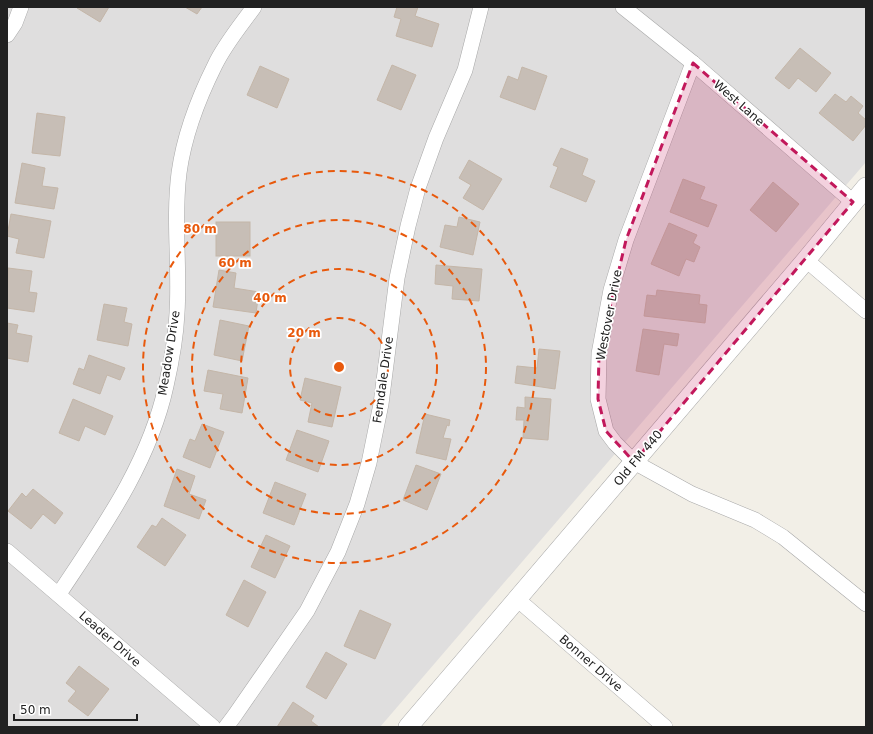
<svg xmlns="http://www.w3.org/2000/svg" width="873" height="734" viewBox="0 0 873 734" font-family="'DejaVu Sans',sans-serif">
<rect width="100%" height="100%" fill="#f2efe7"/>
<path fill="#dfdede" d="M 7,7 L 866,7 L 866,162 L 380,727 L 7,727 Z"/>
<g fill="#c7beb6" stroke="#c4b6a8">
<path d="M 78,7 L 109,7 L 100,22 L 77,8 Z"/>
<path d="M 185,7 L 202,7 L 197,14 Z"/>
<path d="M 397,7 L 418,7 L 415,16 L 439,24 L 432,47 L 396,36 L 401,19 L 394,17 Z"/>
<path d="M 800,48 L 831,73 L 816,92 L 798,78 L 789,89 L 775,78 Z"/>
<path d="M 392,65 L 416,75 L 401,110 L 377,100 Z"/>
<path d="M 260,66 L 289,79 L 277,108 L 247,95 Z"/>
<path d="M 522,67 L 547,76 L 535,110 L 500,97 L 508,76 L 518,80 Z"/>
<path d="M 835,94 L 846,102 L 851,96 L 863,106 L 858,113 L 866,120 L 866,125 L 853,141 L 819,113 Z"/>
<path d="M 37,113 L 65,117 L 60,156 L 32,153 Z"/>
<path d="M 561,148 L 588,159 L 582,175 L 595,181 L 586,202 L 550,187 L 558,167 L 553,165 Z"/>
<path d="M 469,160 L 502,179 L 483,210 L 463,198 L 471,185 L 459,178 Z"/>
<path d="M 22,163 L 45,168 L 42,186 L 58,188 L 54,209 L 15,203 Z"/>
<path d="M 683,179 L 705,187 L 700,199 L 717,205 L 708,227 L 670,212 Z"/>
<path d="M 773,182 L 799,204 L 776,232 L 750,210 Z"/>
<path d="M 11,214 L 51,221 L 44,258 L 16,253 L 19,239 L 7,236 Z"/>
<path d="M 459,217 L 480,222 L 473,255 L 440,247 L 445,225 L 457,227 Z"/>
<rect x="216" y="222" width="34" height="34"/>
<path d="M 669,223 L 697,235 L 693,243 L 700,247 L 694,262 L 686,259 L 679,276 L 651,264 Z"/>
<path d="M 436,265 L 482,269 L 479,301 L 452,299 L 453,286 L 435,284 Z"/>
<path d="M 8,268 L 32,271 L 29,292 L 37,293 L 34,312 L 7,308 Z"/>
<path d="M 219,270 L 236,273 L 234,288 L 259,292 L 256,313 L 213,307 Z"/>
<path d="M 657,290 L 700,295 L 699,304 L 707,305 L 705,323 L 644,316 L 647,295 L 656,296 Z"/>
<path d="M 104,304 L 127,308 L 124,322 L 132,324 L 128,346 L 97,340 Z"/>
<path d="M 220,320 L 249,326 L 242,361 L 214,355 Z"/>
<path d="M 7,323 L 18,325 L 16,333 L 32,336 L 28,362 L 7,358 Z"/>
<path d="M 643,329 L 679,334 L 677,346 L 664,344 L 659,375 L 636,371 Z"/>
<path d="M 539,349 L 560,351 L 555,389 L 515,383 L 517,366 L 537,368 Z"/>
<path d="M 89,355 L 125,368 L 120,380 L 107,375 L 100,394 L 73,384 L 79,368 L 84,370 Z"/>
<path d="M 208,370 L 248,378 L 242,413 L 220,409 L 223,394 L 204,391 Z"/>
<path d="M 305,378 L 341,387 L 332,427 L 308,422 L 312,403 L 300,400 Z"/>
<path d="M 525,397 L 551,399 L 548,440 L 523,438 L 524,420 L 516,420 L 517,407 L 525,408 Z"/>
<path d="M 73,399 L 113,416 L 105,435 L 85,426 L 79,441 L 59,433 Z"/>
<path d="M 425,414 L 450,420 L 449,426 L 447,425 L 443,438 L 451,439 L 446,460 L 416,453 Z"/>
<path d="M 202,424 L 224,432 L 210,468 L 183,457 L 190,439 L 195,441 Z"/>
<path d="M 297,430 L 329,441 L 318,472 L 286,460 Z"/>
<path d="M 416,465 L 441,474 L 427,510 L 403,500 Z"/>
<path d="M 177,469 L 195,476 L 189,494 L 206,500 L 199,519 L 164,506 Z"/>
<path d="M 275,482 L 306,494 L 294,525 L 263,513 Z"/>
<path d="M 33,489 L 63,513 L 55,524 L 43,514 L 31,529 L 8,511 L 22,493 L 26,497 Z"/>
<path d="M 162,518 L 186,535 L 165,566 L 137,547 L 152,525 L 156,527 Z"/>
<path d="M 266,535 L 290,546 L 275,578 L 251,567 Z"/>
<path d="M 244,580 L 266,592 L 248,627 L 226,615 Z"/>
<path d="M 360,610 L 391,624 L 375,659 L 344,646 Z"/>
<path d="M 326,652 L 347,664 L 326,699 L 306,687 Z"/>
<path d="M 79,666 L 109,689 L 88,716 L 68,701 L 76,691 L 66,683 Z"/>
<path d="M 293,702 L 314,716 L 311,721 L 319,727 L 277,727 Z"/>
</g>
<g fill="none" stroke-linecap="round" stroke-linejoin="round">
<g stroke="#a8a8a8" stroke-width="16">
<g id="minor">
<path d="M 623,7 L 693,63 L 853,202"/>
<path d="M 7,35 L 15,23 L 21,7"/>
<path d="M 693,63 L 626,240 L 611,290 L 599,354 L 598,399 L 606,431 L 615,443 L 634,462 L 692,494 L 755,520 L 783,537 L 866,604"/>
<path d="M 806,260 L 866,311"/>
<path d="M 7,551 L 213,727"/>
<path d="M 59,594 C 102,529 149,464 166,386 C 171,364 176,335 177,313 C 180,267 173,220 179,173 C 184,136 198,99 215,65 C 225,44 241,25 254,7"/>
<path d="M 517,599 L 665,727"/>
<path d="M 226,727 L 235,715 L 307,611 L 338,552 L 357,504 L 369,463 L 381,404 L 397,278 L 408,226 L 418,188 L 436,138 L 465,70 L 481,7"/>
</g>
</g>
<g stroke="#a8a8a8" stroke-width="20">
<path id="tertiary" d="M 408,727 L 806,260 L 866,187"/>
</g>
<use href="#minor" stroke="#fff" stroke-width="15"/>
<use href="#tertiary" stroke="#fff" stroke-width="19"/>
</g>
<path fill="#c2185b" fill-opacity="0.2" stroke="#c2185b" stroke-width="3" stroke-dasharray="8 5" stroke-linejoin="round" d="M 693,63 L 853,202 L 634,462 L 606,431 L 598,399 L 599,354 L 626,240 Z"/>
<g fill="none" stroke="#e8590c" stroke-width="2" stroke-dasharray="7 5">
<circle cx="339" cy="367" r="49"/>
<circle cx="339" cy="367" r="98"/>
<circle cx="339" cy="367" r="147"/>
<circle cx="339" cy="367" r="196"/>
</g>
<g text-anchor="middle" stroke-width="3.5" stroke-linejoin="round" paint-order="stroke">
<g font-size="12" fill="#212121" stroke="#fff">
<text transform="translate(739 103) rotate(41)" y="4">West Lane</text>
<text transform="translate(609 315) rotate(-79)" y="4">Westover Drive</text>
<text transform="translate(169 353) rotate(-81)" y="4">Meadow Drive</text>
<text transform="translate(383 380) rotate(-82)" y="4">Ferndale Drive</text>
<text transform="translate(638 458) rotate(-50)" y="4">Old FM 440</text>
<text transform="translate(110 639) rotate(41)" y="4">Leader Drive</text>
<text transform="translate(591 663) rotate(41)" y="4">Bonner Drive</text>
</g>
</g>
<circle cx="339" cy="367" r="6" fill="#e8590c" stroke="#fff" stroke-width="2"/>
<g font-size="12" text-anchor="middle" font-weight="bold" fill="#e8590c" stroke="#fff" stroke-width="3.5" stroke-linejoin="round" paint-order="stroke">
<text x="200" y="233">80 m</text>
<text x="235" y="267">60 m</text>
<text x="270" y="302">40 m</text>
<text x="304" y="337">20 m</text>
</g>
<rect width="873" height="734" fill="none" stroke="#212121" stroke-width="16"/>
<path d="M14 714v6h123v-6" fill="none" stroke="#212121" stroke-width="2"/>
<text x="20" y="714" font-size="12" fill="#212121" stroke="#ffffff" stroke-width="3" paint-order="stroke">50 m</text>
</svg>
